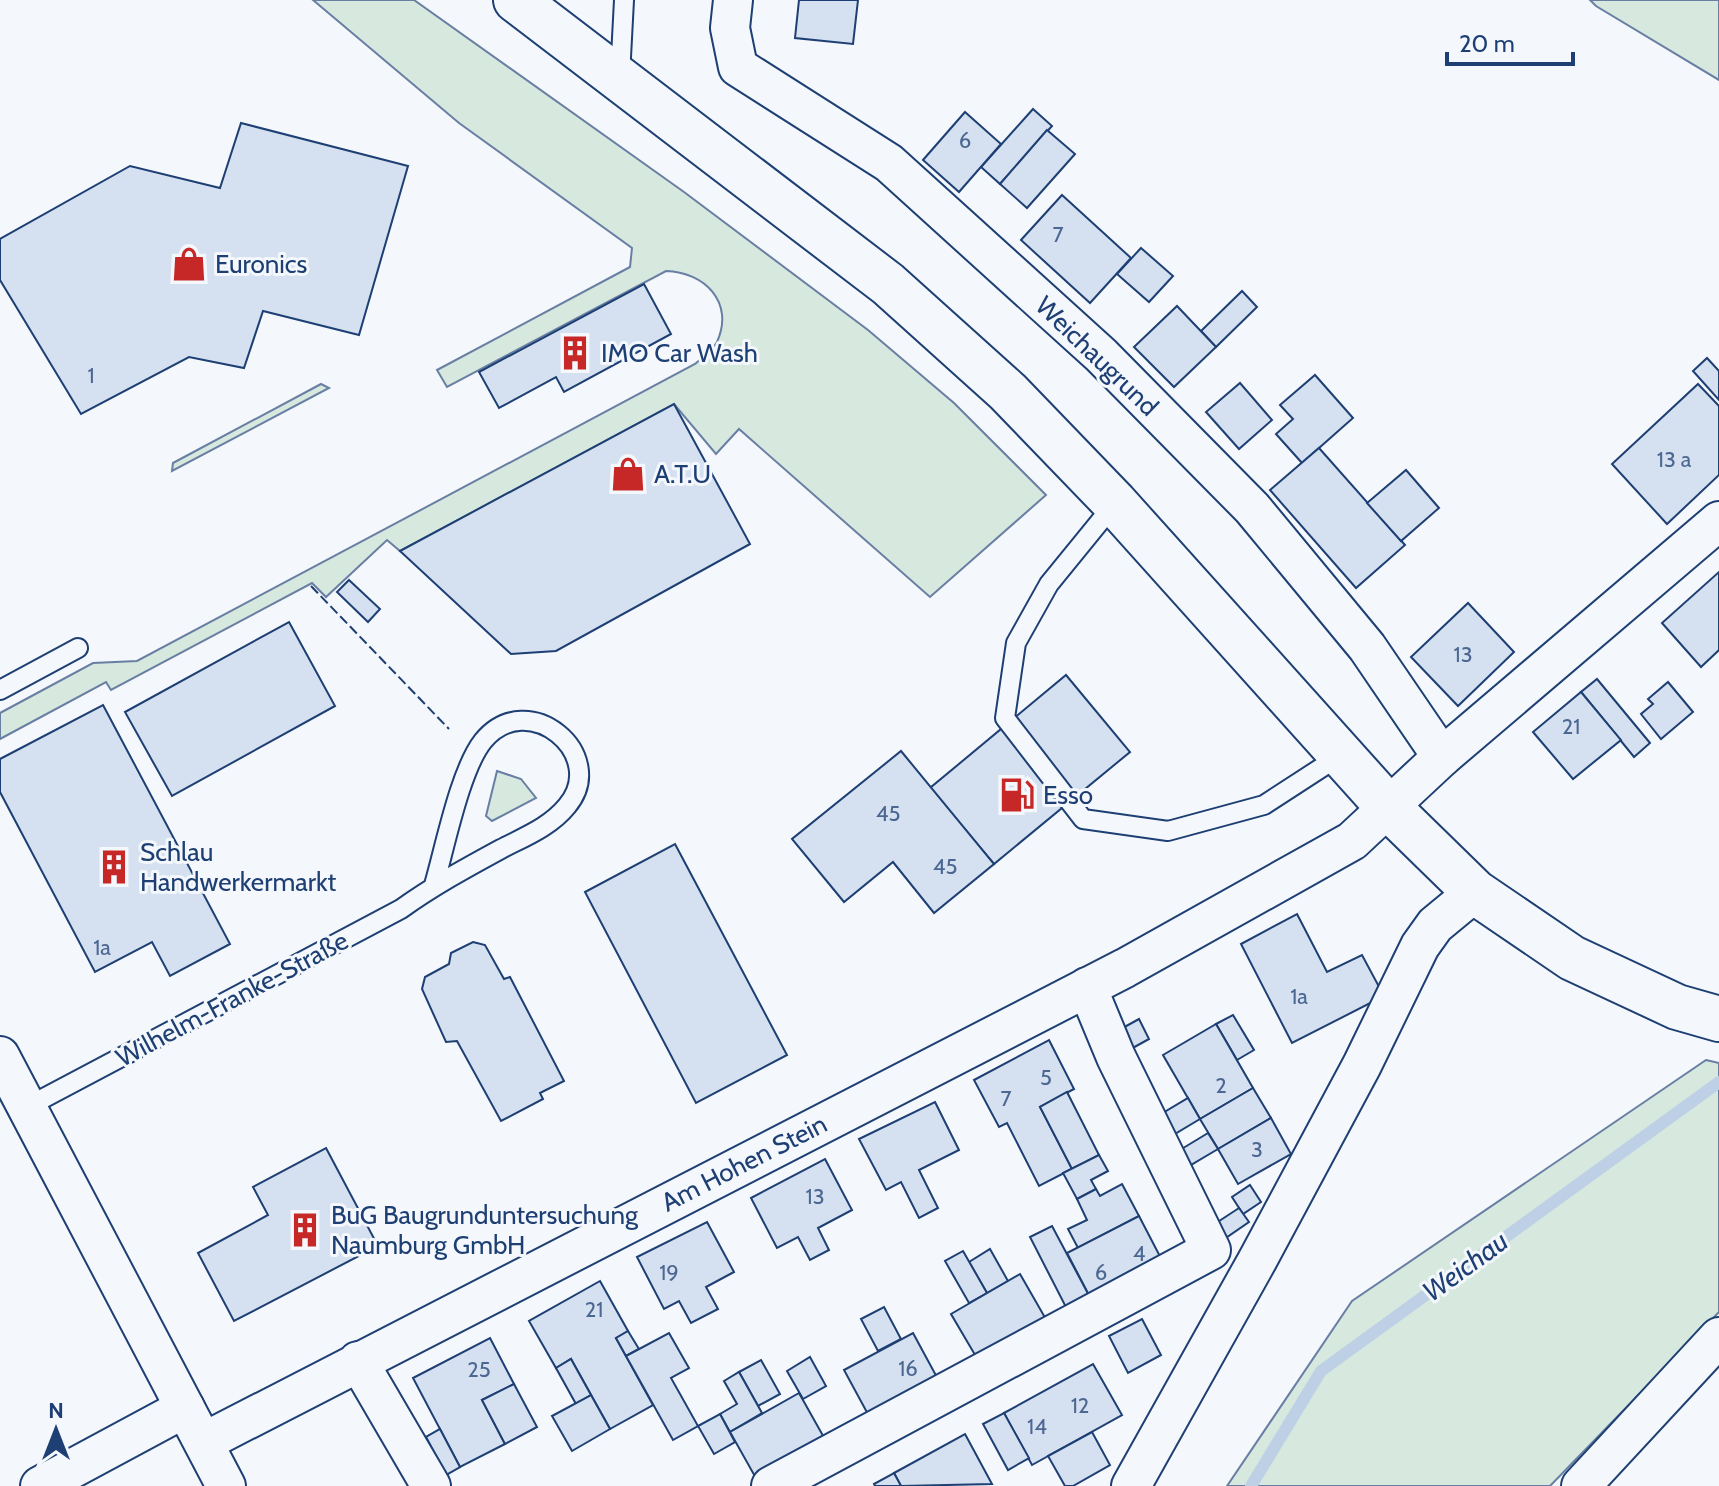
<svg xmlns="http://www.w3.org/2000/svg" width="1719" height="1486" viewBox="0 0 1719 1486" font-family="Cabin,sans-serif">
<rect width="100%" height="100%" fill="#f4f7fb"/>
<g fill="#d7e8df" stroke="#687fa3" stroke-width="2">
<path d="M 313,0 L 414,0 L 684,192 L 868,330 L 954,403 L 1046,495 L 930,597 L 739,429 L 716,454 L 674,404 L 400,551 L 387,540 L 326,597 L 312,583 L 111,690 L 106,682 L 0,739 L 0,713 L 93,663 L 137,661 L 695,364 C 702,358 713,350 717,342 C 735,302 704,272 666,271 L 447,387 L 437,370 L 630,267 L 632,248 L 459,123 Z"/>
<path d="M 1590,0 L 1719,0 L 1719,80 L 1596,6 Z"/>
<path d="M 321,384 L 329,388 L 172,471 L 173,463 Z"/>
<path d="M 497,771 L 521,779 L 536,798 L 492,821 L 486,816 Z"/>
<path d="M 1706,1060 L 1719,1063 L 1719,1312 L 1550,1486 L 1227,1486 L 1352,1301 Z"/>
</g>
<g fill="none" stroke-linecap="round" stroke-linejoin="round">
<path stroke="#bed0e5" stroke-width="12" d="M 1251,1486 L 1321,1371 L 1719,1082"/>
</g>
<g fill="#d5e0f0" stroke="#1d3f73" stroke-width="2">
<path d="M 799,0 L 858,0 L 853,44 L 795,38 Z"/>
<path d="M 1033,109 L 1052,126 L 1000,184 L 981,167 Z"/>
<path d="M 965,112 L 1001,144 L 959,192 L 923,160 Z"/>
<path d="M 241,123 L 408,166 L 359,335 L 263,311 L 244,368 L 189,357 L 81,414 L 0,280 L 0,239 L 130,166 L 220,188 Z"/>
<path d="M 1047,130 L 1075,154 L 1027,208 L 1000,184 Z"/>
<path d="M 1062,195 L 1131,258 L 1090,303 L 1021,240 Z"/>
<path d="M 1141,248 L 1173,276 L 1149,302 L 1117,274 Z"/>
<path d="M 644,284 L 671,334 L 564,392 L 556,377 L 499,408 L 479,372 Z"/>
<path d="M 1242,291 L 1257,307 L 1216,347 L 1201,331 Z"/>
<path d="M 1177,306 L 1216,347 L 1174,387 L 1134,347 Z"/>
<path d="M 1707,358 L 1719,371 L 1719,400 L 1693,371 Z"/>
<path d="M 1315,375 L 1353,418 L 1302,463 L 1276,434 L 1293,419 L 1280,405 Z"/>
<path d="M 1240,383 L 1272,420 L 1239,449 L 1206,412 Z"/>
<path d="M 1698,384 L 1719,406 L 1719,475 L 1667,524 L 1612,464 Z"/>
<path d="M 674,404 L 750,544 L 556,651 L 511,654 L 400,551 Z"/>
<path d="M 1319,448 L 1405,545 L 1356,588 L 1270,490 Z"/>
<path d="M 1406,470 L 1439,508 L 1401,541 L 1367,503 Z"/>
<path d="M 1719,572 L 1719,650 L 1701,667 L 1662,623 Z"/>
<path d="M 349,580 L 380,609 L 368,622 L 337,592 Z"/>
<path d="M 1468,603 L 1514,652 L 1458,706 L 1411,657 Z"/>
<path d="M 289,622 L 335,706 L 172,796 L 125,712 Z"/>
<path d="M 1066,675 L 1130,752 L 994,864 L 930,788 Z"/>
<path d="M 1597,679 L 1650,743 L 1634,757 L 1581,692 Z"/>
<path d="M 1668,682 L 1693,712 L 1661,739 L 1641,714 L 1653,704 L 1648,699 Z"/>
<path d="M 1581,692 L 1621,740 L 1573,779 L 1533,732 Z"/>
<path d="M 103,705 L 230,944 L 170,976 L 152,942 L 95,972 L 0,792 L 0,759 Z"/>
<path d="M 901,751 L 994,864 L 934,913 L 893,862 L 844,902 L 792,839 Z"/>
<path d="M 675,844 L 787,1055 L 696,1103 L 585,892 Z"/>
<path d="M 1297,914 L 1327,972 L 1362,955 L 1384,996 L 1292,1043 L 1241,944 Z"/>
<path d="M 473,942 L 485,945 L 504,979 L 510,977 L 564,1081 L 540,1093 L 543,1099 L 501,1121 L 457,1041 L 446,1042 L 422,989 L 425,977 L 449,964 L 451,953 Z"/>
<path d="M 1233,1015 L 1254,1050 L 1237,1060 L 1216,1024 Z"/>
<path d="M 1139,1019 L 1149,1039 L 1120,1055 L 1110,1035 Z"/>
<path d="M 1216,1024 L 1253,1088 L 1200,1119 L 1163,1055 Z"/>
<path d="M 1049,1040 L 1074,1089 L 1040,1107 L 1072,1169 L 1039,1186 L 1007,1123 L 999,1127 L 974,1080 Z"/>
<path d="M 1253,1088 L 1271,1118 L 1218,1149 L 1200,1119 Z"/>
<path d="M 1067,1092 L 1099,1155 L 1072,1169 L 1040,1107 Z"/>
<path d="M 1188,1098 L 1200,1119 L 1163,1141 L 1151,1120 Z"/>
<path d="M 935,1102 L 959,1150 L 919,1170 L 938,1208 L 919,1218 L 901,1182 L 886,1190 L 859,1139 Z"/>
<path d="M 1271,1118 L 1291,1154 L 1238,1184 L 1218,1149 Z"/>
<path d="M 1208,1133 L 1218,1149 L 1184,1169 L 1175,1153 Z"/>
<path d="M 326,1148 L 378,1246 L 234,1321 L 198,1253 L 268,1215 L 253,1187 Z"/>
<path d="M 1099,1155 L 1108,1171 L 1091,1180 L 1096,1189 L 1077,1199 L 1063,1173 Z"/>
<path d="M 825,1159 L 852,1210 L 818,1228 L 829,1250 L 810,1260 L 798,1237 L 777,1248 L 751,1198 Z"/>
<path d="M 1122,1184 L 1139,1216 L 1078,1248 L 1068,1229 L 1087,1220 L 1077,1199 L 1096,1189 L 1100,1196 Z"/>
<path d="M 1250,1185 L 1261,1202 L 1243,1214 L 1232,1197 Z"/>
<path d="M 1239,1208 L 1249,1222 L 1217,1244 L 1207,1229 Z"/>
<path d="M 1139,1216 L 1165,1266 L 1093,1303 L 1067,1253 Z"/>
<path d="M 707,1222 L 734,1272 L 706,1287 L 718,1309 L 691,1323 L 679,1301 L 664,1309 L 637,1257 Z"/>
<path d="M 1052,1226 L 1093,1303 L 1070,1315 L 1030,1237 Z"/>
<path d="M 990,1249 L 1008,1281 L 987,1293 L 969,1262 Z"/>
<path d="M 963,1251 L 987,1293 L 969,1303 L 945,1261 Z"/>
<path d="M 1020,1274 L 1047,1321 L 978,1360 L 951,1314 Z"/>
<path d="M 600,1281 L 628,1331 L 616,1338 L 653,1405 L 610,1429 L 571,1359 L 556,1368 L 529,1321 Z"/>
<path d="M 884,1307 L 901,1339 L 878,1351 L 861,1319 Z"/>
<path d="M 1142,1319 L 1161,1355 L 1128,1373 L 1109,1336 Z"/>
<path d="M 628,1331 L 639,1349 L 626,1356 L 616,1338 Z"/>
<path d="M 669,1333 L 689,1368 L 671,1378 L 698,1426 L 673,1440 L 626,1356 Z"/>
<path d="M 913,1333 L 939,1381 L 870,1418 L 844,1370 Z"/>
<path d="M 490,1338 L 514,1384 L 482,1400 L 505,1444 L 460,1467 L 413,1378 Z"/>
<path d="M 810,1357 L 826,1386 L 803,1399 L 787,1371 Z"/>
<path d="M 571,1359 L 591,1395 L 576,1404 L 556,1368 Z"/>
<path d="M 761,1360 L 780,1394 L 758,1406 L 739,1372 Z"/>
<path d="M 1093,1364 L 1122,1415 L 1032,1465 L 1004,1413 Z"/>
<path d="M 739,1372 L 762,1413 L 730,1432 L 720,1414 L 737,1404 L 724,1381 Z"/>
<path d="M 514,1384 L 537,1427 L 505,1444 L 482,1400 Z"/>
<path d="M 799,1393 L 826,1441 L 757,1480 L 730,1432 Z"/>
<path d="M 591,1395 L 610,1429 L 572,1451 L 552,1416 Z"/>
<path d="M 1004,1413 L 1029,1458 L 1008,1470 L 983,1424 Z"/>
<path d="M 720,1414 L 735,1442 L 714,1454 L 698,1426 Z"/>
<path d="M 440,1429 L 460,1467 L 446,1475 L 426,1437 Z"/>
<path d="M 1092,1432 L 1110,1465 L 1073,1486 L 1065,1486 L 1048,1456 Z"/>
<path d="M 965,1434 L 992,1484 L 901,1486 L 894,1473 Z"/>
<path d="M 894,1473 L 901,1486 L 875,1486 L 874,1484 Z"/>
</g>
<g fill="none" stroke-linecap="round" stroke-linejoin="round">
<g stroke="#1d3f73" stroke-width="22">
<g id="lane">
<path d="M 620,76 L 624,0"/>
<path d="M 1115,503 L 1049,584 L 1016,643 L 1005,718 L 1083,819 L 1168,831 L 1264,805 L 1341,755"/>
<path d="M 0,690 L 78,648"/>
<path d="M 27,1107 L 401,909 C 433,886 466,868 501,849 C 524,837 550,827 567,806 C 610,755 528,686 483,741 C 460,770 445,847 434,885"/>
</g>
</g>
<g stroke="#1d3f73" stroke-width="42">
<g id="street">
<path d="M 1442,757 L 1719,521"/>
<path d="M 0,1056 L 226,1486"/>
<path d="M 358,1361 L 431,1486"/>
<path d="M 204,1442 L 1125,968 L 1352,841 L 1442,757 L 1367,647 L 1252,508 L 1101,355 L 889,163 L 738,67 L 730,28 L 733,0"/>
<path d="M 40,1486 L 185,1408"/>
<path d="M 771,1486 L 1211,1250 L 1116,1057 L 1087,987"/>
<path d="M 1131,1486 L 1258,1259 L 1362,1065 L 1420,946 L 1435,925 L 1475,892"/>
<path d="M 1581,1486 L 1719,1337"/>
</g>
</g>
<g stroke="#1d3f73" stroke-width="48">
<path id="primary" d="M 516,0 L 888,284 L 1008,392 L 1115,503 L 1389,808 L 1475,892 L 1572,958 L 1677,1007 L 1719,1019"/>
</g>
<use href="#lane" stroke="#f4f7fb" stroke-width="18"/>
<use href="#street" stroke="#f4f7fb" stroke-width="38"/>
<use href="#primary" stroke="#f4f7fb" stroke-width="44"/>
<path stroke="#1d3f73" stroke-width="2" stroke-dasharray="10 4" stroke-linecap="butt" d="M 311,586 L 449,729"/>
</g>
<defs>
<g id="shop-bare" transform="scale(2.76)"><path d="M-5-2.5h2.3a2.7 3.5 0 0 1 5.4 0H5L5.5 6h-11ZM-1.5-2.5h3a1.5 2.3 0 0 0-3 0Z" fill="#c62828" stroke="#f4f7fb" stroke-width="2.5" paint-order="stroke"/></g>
<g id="building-bare" transform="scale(2.76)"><path d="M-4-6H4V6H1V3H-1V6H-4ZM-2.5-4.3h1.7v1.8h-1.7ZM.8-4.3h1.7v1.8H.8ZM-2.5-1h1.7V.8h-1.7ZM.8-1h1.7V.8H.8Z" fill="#c62828" stroke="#f4f7fb" stroke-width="2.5" paint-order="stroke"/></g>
<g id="fuel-bare" transform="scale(2.76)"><path d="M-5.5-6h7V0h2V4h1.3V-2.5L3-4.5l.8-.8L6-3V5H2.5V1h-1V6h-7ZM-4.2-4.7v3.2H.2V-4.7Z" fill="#c62828" stroke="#f4f7fb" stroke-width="2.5" paint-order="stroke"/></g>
</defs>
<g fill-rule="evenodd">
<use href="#shop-bare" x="189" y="264"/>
<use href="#building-bare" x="575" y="353"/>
<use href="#shop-bare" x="628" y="474"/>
<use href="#fuel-bare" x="1017" y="795"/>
<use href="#building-bare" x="114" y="867"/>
<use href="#building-bare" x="305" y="1230"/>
</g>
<g text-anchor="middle" stroke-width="6" stroke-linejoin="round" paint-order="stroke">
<g font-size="22" fill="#4b6792">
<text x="965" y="148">6</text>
<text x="1058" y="242">7</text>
<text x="91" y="383">1</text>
<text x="1674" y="467">13 a</text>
<text x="1463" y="662">13</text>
<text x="1571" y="734">21</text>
<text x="888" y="821">45</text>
<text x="945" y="874">45</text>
<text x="102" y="955">1a</text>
<text x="1299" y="1004">1a</text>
<text x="1046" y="1085">5</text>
<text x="1221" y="1093">2</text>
<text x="1006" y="1106">7</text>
<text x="1257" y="1157">3</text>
<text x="815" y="1204">13</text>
<text x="1139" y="1261">4</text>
<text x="669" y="1280">19</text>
<text x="1101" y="1280">6</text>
<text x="594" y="1317">21</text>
<text x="908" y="1376">16</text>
<text x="479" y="1377">25</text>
<text x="1080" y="1413">12</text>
<text x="1037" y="1434">14</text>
</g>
<g font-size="26" fill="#1d3f73" stroke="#f4f7fb" text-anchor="start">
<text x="215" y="273">Euronics</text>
<text x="601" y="362">IMO Car Wash</text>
<text x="654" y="483">A.T.U</text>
<text x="1043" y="804">Esso</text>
<text x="140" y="861">Schlau<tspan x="140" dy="30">Handwerkermarkt</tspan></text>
<text x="331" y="1224">BuG Baugrunduntersuchung<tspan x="331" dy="30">Naumburg GmbH</tspan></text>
</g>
<g font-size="26" fill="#1d3f73" stroke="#f4f7fb">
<text transform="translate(1097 356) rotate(44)" y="9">Weichaugrund</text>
<text transform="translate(232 999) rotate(-28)" y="9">Wilhelm-Franke-Straße</text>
<text transform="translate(744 1163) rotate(-27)" y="9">Am Hohen Stein</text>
</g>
<g font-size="28" font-style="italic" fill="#1d3f73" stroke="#f4f7fb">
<text transform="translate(1465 1266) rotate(-36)" y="10">Weichau</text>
</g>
</g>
<g transform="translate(56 1430)" stroke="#f4f7fb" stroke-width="6" paint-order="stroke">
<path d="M0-6L14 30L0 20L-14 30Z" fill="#1d3f73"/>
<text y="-12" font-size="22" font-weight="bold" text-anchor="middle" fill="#1d3f73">N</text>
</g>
<path d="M1447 52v12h126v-12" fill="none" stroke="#1d3f73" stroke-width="4"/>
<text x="1459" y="52" font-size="24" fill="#1d3f73" stroke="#f4f7fb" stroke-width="6" paint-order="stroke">20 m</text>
</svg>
